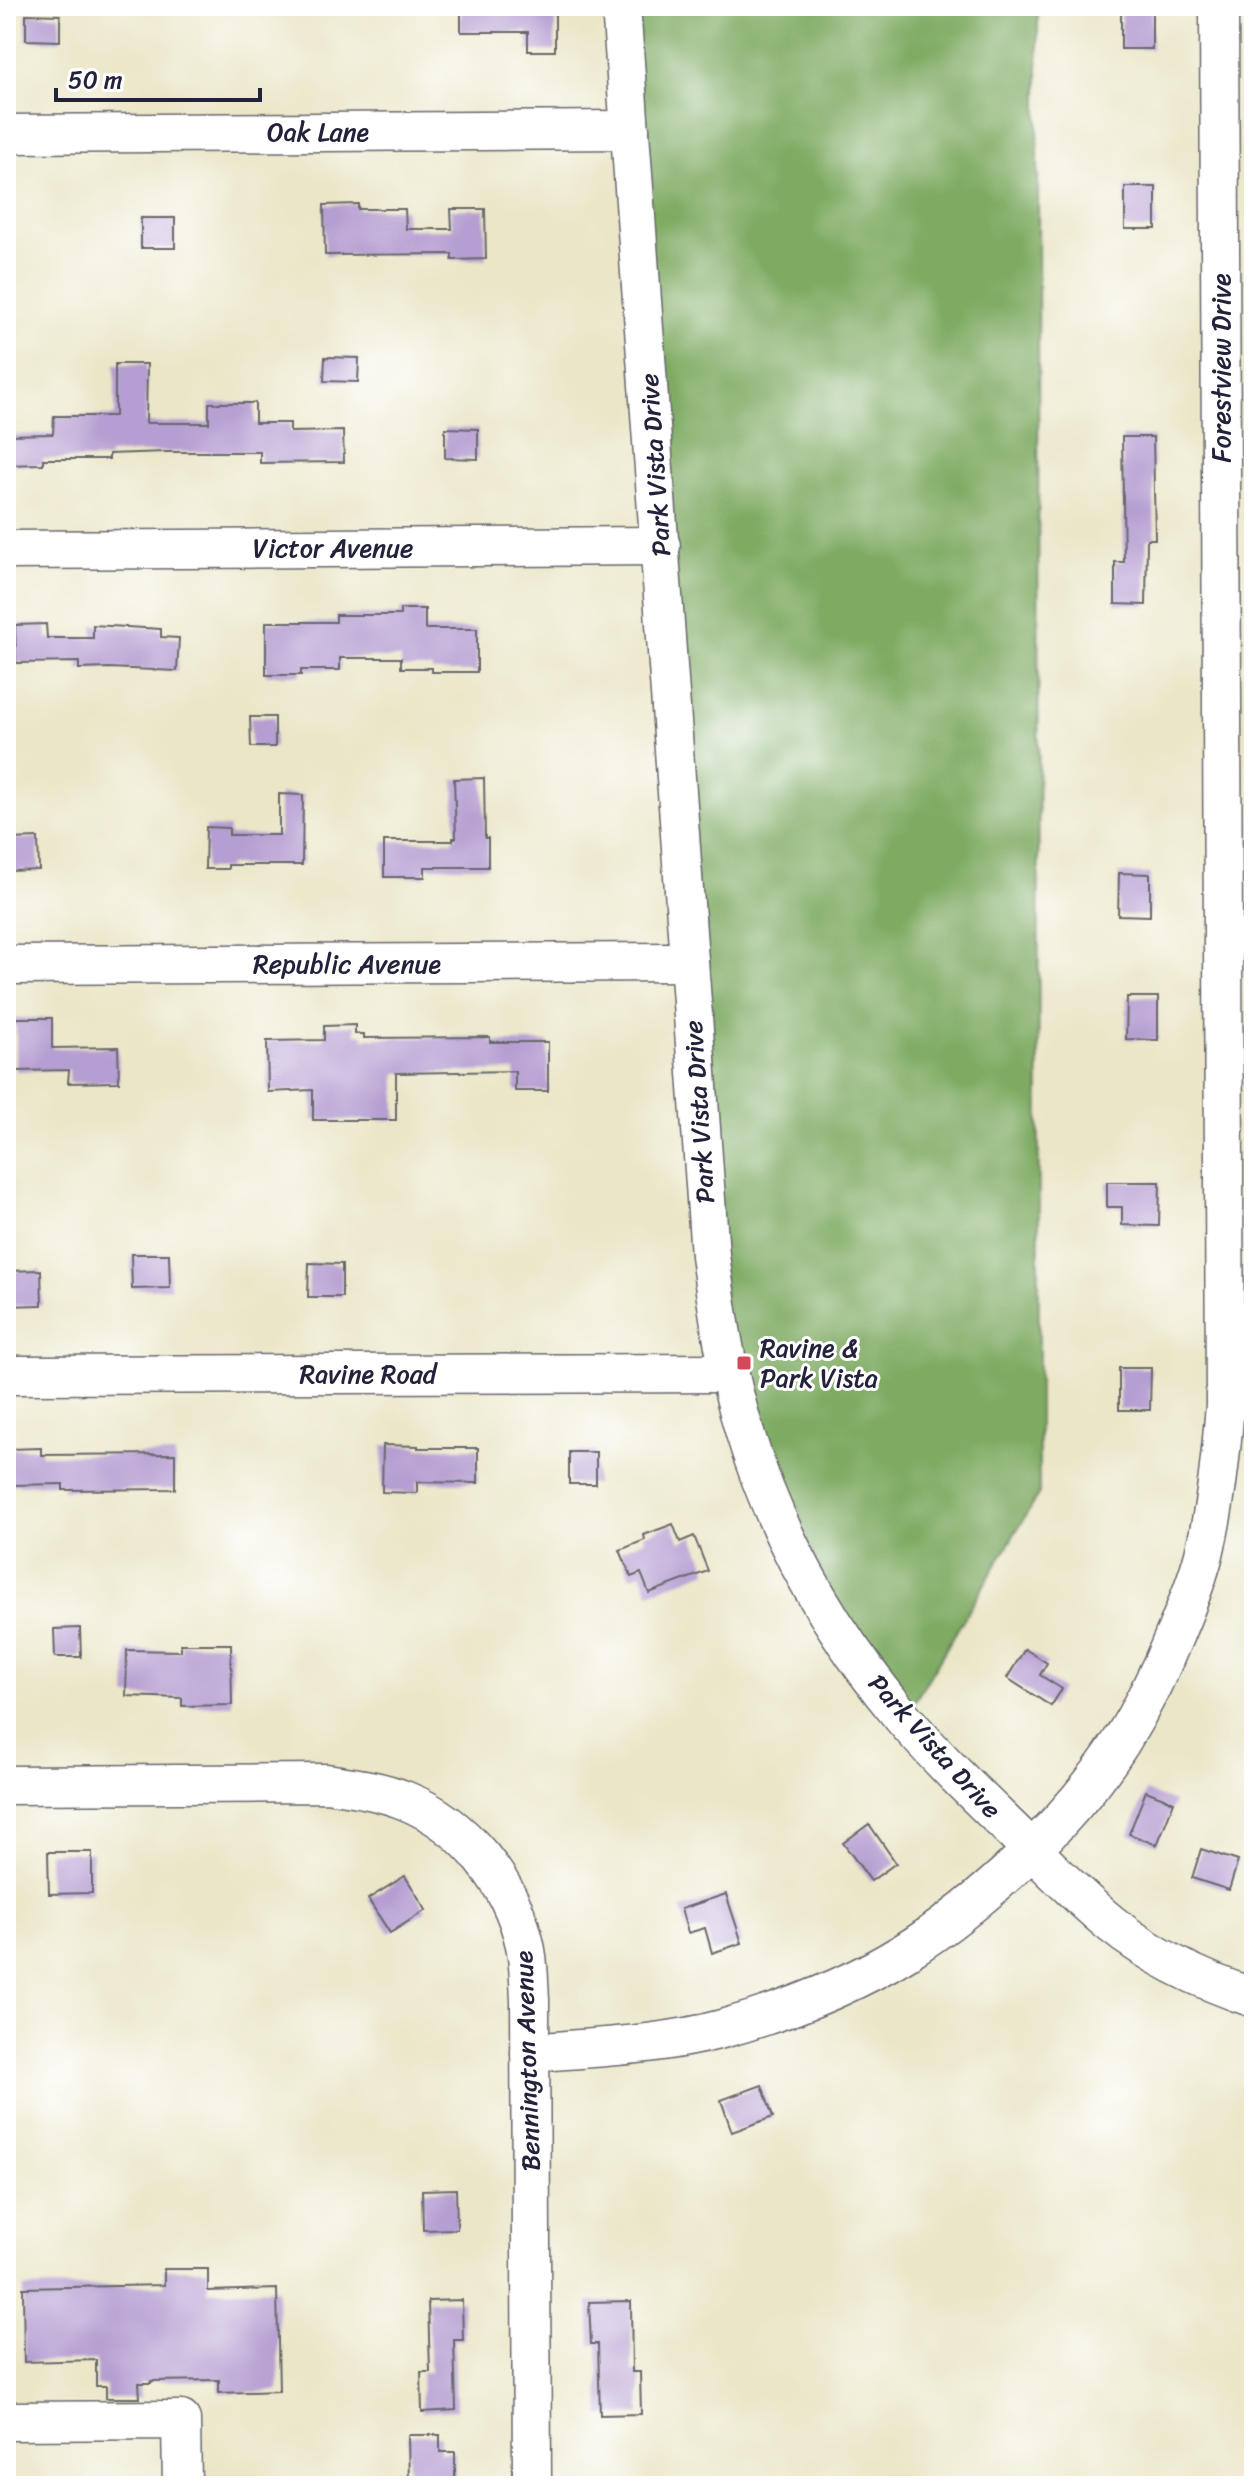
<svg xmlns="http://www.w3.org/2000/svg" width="1260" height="2492" viewBox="0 0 1260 2492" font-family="Sriracha,sans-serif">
<rect width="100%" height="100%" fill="#fff"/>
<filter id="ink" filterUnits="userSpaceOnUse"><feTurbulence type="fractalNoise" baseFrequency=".0125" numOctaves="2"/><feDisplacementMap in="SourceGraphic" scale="16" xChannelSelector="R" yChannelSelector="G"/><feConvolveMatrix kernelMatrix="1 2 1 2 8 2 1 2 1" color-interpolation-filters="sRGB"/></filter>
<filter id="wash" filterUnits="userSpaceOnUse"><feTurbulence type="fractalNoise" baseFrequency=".006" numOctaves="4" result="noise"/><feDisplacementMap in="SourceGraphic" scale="32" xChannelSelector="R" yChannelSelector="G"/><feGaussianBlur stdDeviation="1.8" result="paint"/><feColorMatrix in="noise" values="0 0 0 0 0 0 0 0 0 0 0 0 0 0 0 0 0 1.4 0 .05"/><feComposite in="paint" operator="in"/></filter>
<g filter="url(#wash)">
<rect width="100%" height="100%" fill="#ebe6c8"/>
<path fill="#7eaa62" stroke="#50664e" stroke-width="2" d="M 621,6 L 1038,6 L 1039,1493 L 904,1719 L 866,1671 L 730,1373 Z"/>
<g id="blocks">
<g fill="#b59ed1">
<path d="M 461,6 L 555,6 L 555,51 L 528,51 L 528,32 L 461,32 Z"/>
<rect x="1121" y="7" width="31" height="42"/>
<path d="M 26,14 L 60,15 L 60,41 L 26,40 Z"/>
<rect x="1125" y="187" width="31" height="42"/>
<path d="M 358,204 L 358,209 L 405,209 L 406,229 L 452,229 L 451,209 L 485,209 L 486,259 L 452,260 L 452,254 L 325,255 L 324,205 Z"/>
<rect x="141" y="218" width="34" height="30"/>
<path d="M 325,357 L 359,358 L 358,382 L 324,381 Z"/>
<path d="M 115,364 L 147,364 L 146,423 L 209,423 L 209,403 L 255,403 L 255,423 L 290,423 L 290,432 L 343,431 L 344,462 L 260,463 L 260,452 L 165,452 L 109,454 L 109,459 L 43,459 L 43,464 L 6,465 L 6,435 L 53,434 L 54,416 L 115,416 Z"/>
<path d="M 445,428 L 478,429 L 478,459 L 445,458 Z"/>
<path d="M 1122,437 L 1153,437 L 1155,539 L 1147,539 L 1146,605 L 1115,604 L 1115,562 L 1124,562 Z"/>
<path d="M 400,609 L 425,609 L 425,629 L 477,629 L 477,672 L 432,672 L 432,668 L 401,668 L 401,658 L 340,658 L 340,670 L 301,670 L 301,675 L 266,675 L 266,622 L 336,622 L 336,615 L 400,615 Z"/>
<path d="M 46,624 L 47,638 L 93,638 L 93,625 L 161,629 L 161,637 L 179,638 L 177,671 L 109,668 L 79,669 L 79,662 L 16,663 L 15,625 Z"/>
<path d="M 250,717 L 275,717 L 275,747 L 251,747 Z"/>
<path d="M 484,778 L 485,838 L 488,838 L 488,867 L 425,867 L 425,877 L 384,877 L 384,841 L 453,841 L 453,838 L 456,838 L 454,779 Z"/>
<path d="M 279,794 L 303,795 L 302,865 L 228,865 L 228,869 L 205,869 L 206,827 L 229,828 L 229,835 L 279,835 Z"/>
<path d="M 38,838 L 39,870 L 9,871 L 8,839 Z"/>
<path d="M 1119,873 L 1150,874 L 1150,916 L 1118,915 Z"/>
<path d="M 1127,997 L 1158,997 L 1158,1040 L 1126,1039 Z"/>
<path d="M 16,1018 L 52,1018 L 52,1048 L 118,1047 L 119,1082 L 68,1083 L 69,1070 L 16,1071 Z"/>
<path d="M 355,1025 L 355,1034 L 364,1034 L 364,1038 L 490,1037 L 490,1042 L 548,1042 L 548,1091 L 515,1091 L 515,1071 L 396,1073 L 396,1120 L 313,1120 L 313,1090 L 268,1092 L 267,1041 L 324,1040 L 324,1026 Z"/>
<path d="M 1107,1182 L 1160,1182 L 1159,1226 L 1122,1225 L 1122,1207 L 1107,1207 Z"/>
<path d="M 131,1254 L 169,1254 L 170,1288 L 132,1289 Z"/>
<path d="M 309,1263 L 342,1264 L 342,1297 L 308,1297 Z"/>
<path d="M 41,1270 L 42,1305 L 6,1306 L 6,1271 Z"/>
<path d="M 1119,1368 L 1151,1368 L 1150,1410 L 1119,1410 Z"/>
<path d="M 383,1445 L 418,1446 L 418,1448 L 478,1448 L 478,1483 L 417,1482 L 417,1493 L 382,1492 Z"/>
<path d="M 41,1448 L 41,1455 L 175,1454 L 175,1489 L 63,1490 L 63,1484 L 9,1485 L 8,1449 Z"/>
<rect x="569" y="1452" width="27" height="32"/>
<path d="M 673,1524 L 680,1542 L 694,1536 L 708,1571 L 649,1593 L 641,1573 L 631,1577 L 620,1550 L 645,1540 L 644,1535 Z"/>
<path d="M 80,1628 L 81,1657 L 55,1657 L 54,1629 Z"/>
<path d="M 181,1644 L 231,1644 L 232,1705 L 182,1706 L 182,1698 L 126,1696 L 127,1650 L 181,1651 Z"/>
<path d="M 1025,1649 L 1047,1663 L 1040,1675 L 1062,1689 L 1051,1706 L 1007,1678 Z"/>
<path d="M 1146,1791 L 1174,1802 L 1157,1845 L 1129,1834 Z"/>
<path d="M 869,1824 L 896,1863 L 871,1881 L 843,1843 Z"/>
<path d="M 1201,1849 L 1238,1861 L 1229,1890 L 1192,1878 Z"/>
<path d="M 48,1852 L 92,1852 L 92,1893 L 49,1894 Z"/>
<path d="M 405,1876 L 426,1910 L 390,1933 L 368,1899 Z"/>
<path d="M 726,1894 L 742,1943 L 712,1953 L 705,1928 L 688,1933 L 681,1909 Z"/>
<path d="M 762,2085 L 773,2117 L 732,2132 L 721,2100 Z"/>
<path d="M 456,2189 L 457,2229 L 423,2230 L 422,2190 Z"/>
<path d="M 164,2269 L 208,2269 L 208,2291 L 277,2289 L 279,2391 L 219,2393 L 219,2380 L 151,2381 L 151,2383 L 139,2383 L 140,2398 L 106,2398 L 106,2386 L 96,2386 L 96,2360 L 24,2362 L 23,2288 L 164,2285 Z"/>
<path d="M 462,2300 L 463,2340 L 454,2340 L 456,2410 L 422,2412 L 421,2372 L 430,2372 L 428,2301 Z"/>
<path d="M 631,2301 L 632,2372 L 640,2372 L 641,2414 L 600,2415 L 598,2344 L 591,2344 L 589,2302 Z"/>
<path d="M 408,2435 L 440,2435 L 440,2452 L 455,2452 L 455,2486 L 409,2486 Z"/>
</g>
</g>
</g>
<g filter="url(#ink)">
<use href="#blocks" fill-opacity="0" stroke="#68676c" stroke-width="2"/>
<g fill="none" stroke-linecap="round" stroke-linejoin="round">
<g stroke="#68676c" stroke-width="41">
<g id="minor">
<path d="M 621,6 L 710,1255 C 718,1315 727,1375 745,1433 C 777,1538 833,1634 903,1718 C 937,1758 975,1794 1013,1831 C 1044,1862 1076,1895 1110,1923 C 1152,1957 1203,1981 1254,1998"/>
<path d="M 6,134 L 630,130"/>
<path d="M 6,550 L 661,546"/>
<path d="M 6,965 L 689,962"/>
<path d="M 6,1375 L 730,1373"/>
<path d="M 6,1785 L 326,1783 C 353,1787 379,1790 404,1800 C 465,1824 511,1882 525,1945 C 529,1963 529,1982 530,2000 L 532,2486"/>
<path d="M 530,2053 C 593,2047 660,2046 722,2029 C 786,2011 849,1987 905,1952 C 982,1904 1072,1819 1121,1742 C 1142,1708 1160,1671 1175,1634 C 1186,1608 1197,1581 1204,1554 C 1216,1505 1221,1455 1225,1405 L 1219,6"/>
<path d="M 6,2421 L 181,2420 L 182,2486"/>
</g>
</g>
<use href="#minor" stroke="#fff" stroke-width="38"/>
</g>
</g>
<rect fill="#d1495b" stroke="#fff" stroke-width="3" x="736" y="1355" width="16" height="16" rx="4"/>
<g text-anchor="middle" stroke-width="6" stroke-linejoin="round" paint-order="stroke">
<g font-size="26" fill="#22223b" stroke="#fff">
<text x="318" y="141">Oak Lane</text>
<text transform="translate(1221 368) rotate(-90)" y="9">Forestview Drive</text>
<text transform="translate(655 465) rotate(-94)" y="9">Park Vista Drive</text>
<text x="333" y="557">Victor Avenue</text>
<text x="347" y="973">Republic Avenue</text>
<text transform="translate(699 1112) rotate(-94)" y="9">Park Vista Drive</text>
<text x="368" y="1383">Ravine Road</text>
<text transform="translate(935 1746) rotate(48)" y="9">Park Vista Drive</text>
<text transform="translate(527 2061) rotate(-92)" y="9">Bennington Avenue</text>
</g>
<g font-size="26" fill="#22223b" stroke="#fff" text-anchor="start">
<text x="760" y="1357">Ravine &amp;<tspan x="760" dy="30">Park Vista</tspan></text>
</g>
</g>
<rect width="1260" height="2492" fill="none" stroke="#fff" stroke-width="32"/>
<path d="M56 88v12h204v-12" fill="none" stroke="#22223b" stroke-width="4"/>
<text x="68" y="88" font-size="24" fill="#22223b" stroke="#ffffff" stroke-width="6" paint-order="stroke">50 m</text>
</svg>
